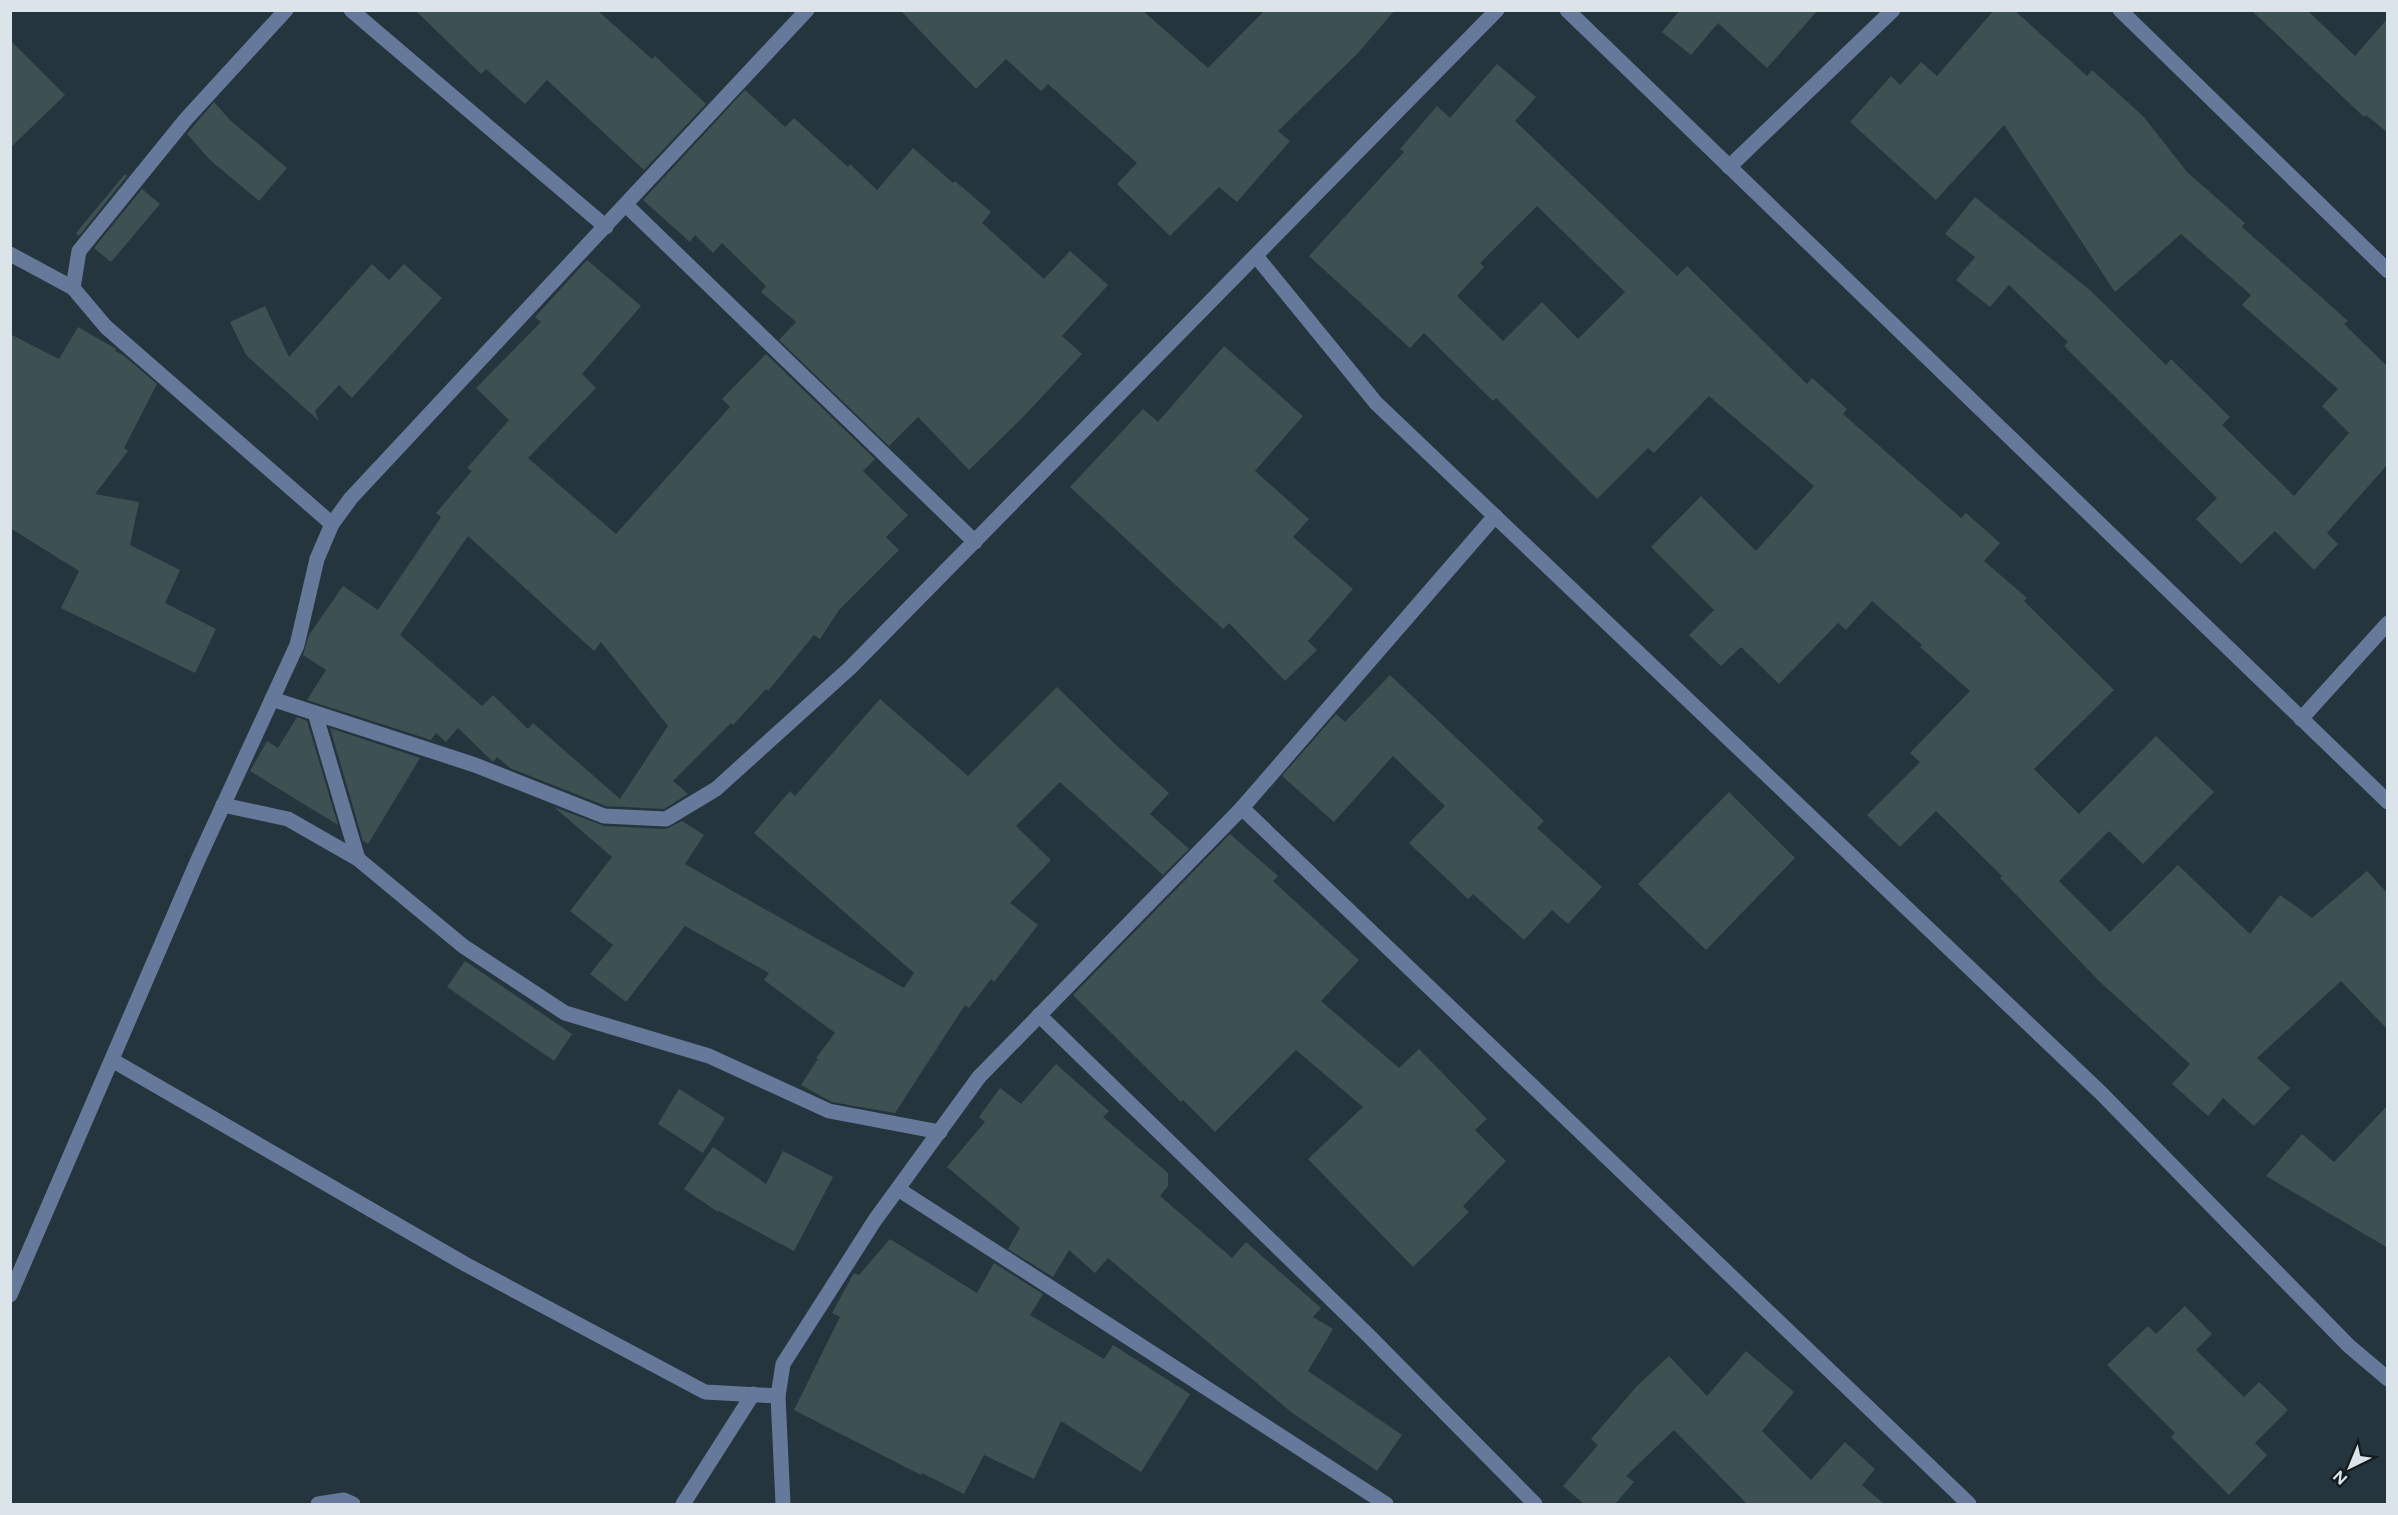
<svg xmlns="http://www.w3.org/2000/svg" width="2398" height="1515" viewBox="0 0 2398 1515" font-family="Figtree,sans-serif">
<rect width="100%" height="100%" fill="#25353d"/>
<g fill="#3d5153" fill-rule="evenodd">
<path d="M 415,10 L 597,10 L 652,59 L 655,56 L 706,104 L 644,170 L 547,80 L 525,104 L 486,69 L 481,74 Z"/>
<path d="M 900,10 L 1142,10 L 1208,68 L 1265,10 L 1395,10 L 1358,53 L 1278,131 L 1290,141 L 1237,202 L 1219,187 L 1170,236 L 1117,184 L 1137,163 L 1048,84 L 1041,91 L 1006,59 L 976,89 Z"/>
<path d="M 1680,10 L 1818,10 L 1767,68 L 1718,23 L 1691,55 L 1662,32 Z"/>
<path d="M 1994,10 L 2014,10 L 2087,76 L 2092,70 L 2144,117 L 2187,172 L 2245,223 L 2242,227 L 2348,321 L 2344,324 L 2388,367 L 2388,464 L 2327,533 L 2338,544 L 2314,570 L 2275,531 L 2241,564 L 2196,519 L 2217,498 L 2064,346 L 2068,342 L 2009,285 L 1990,307 L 1956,280 L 1975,257 L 1945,234 L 1975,197 L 2091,291 L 2166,365 L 2171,359 L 2230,417 L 2222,425 L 2294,496 L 2349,433 L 2322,406 L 2338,389 L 2242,305 L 2251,295 L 2181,234 L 2115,292 L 2004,125 L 1936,200 L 1850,122 L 1891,76 L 1900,85 L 1921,62 L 1937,76 Z"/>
<path d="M 2251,10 L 2307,10 L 2355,56 L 2388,18 L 2388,133 L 2366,115 L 2364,117 Z"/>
<path d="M 10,40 L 65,95 L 10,148 Z"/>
<path d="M 1497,64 L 1536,97 L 1515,121 L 1677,276 L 1687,266 L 1807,384 L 1812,378 L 1847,409 L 1843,414 L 1961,518 L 1966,513 L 2000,543 L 1984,561 L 2027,598 L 2024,601 L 2114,690 L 2034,769 L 2079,814 L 2156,736 L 2214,792 L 2143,864 L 2109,831 L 2059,881 L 2110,932 L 2178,865 L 2250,934 L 2280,895 L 2312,918 L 2367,871 L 2388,894 L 2388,1030 L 2341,981 L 2257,1058 L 2290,1088 L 2254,1126 L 2223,1098 L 2208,1116 L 2172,1084 L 2190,1064 L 2099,981 L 2000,878 L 2002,876 L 1936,811 L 1900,847 L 1867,815 L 1920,762 L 1910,753 L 1970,691 L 1920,647 L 1922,645 L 1872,601 L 1846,630 L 1838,623 L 1779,684 L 1741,647 L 1721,666 L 1689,635 L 1714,610 L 1651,547 L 1701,496 L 1756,551 L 1814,486 L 1709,396 L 1654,453 L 1648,448 L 1597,499 L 1496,398 L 1493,401 L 1424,333 L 1410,348 L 1309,256 L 1404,152 L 1400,149 L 1437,106 L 1450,118 ZM 1537,206 L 1625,292 L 1578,339 L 1542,302 L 1503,341 L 1457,296 L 1484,267 L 1480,263 Z"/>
<path d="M 745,90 L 785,127 L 794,118 L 848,167 L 850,164 L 877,190 L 913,148 L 953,183 L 955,181 L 991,212 L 982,223 L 1044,279 L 1070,251 L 1108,285 L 1062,336 L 1082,354 L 1025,415 L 969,470 L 918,417 L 889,446 L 779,340 L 796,322 L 761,292 L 766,286 L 722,243 L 713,253 L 695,235 L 690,242 L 643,200 Z"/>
<path d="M 214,102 L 230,120 L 287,168 L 259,201 L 210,160 L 187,134 Z"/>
<path d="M 125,174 L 127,176 L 79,236 L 76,233 Z"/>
<path d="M 142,189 L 160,204 L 111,262 L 94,248 Z"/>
<path d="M 587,260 L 641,306 L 582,374 L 596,388 L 528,458 L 616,534 L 730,407 L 722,399 L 766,354 L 875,459 L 863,471 L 908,515 L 886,537 L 899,550 L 839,610 L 820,639 L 814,635 L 768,691 L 766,689 L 733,725 L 731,723 L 673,781 L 688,794 L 664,809 L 606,806 L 510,768 L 497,757 L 493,762 L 458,728 L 446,742 L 436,733 L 431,740 L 307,700 L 326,670 L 303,655 L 309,635 L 343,586 L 378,610 L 441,517 L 436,513 L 472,471 L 467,468 L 509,420 L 476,388 L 541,322 L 535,317 ZM 468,536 L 594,651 L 601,642 L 668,726 L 620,799 L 533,723 L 528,729 L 493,695 L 482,706 L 400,635 Z"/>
<path d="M 372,264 L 389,280 L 404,264 L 442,298 L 352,398 L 339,385 L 315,411 L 319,421 L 246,355 L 230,322 L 265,306 L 289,357 Z"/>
<path d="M 78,327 L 116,349 L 115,351 L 123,355 L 157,384 L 124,448 L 128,451 L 95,494 L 139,502 L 130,545 L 180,570 L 165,603 L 216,629 L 195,673 L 61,608 L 79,571 L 10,528 L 10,334 L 59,359 Z"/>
<path d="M 1224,346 L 1303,416 L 1255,471 L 1309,519 L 1293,537 L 1353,589 L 1308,641 L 1317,650 L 1285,681 L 1229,623 L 1223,629 L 1070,487 L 1143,409 L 1158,422 Z"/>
<path d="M 1390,675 L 1544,821 L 1537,828 L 1602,887 L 1568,924 L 1552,910 L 1524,940 L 1473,894 L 1468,899 L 1409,843 L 1445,806 L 1393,756 L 1334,822 L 1282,776 L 1336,714 L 1345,722 Z"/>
<path d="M 1057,687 L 1116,745 L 1169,793 L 1150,814 L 1189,849 L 1163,875 L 1060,782 L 1016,826 L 1051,860 L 1010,903 L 1038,925 L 994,982 L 991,979 L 969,1008 L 965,1005 L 895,1113 L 832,1102 L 801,1085 L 818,1059 L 816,1058 L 835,1033 L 764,980 L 769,973 L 685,926 L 626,1002 L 590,974 L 613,945 L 570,911 L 612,857 L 554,807 L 604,826 L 666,829 L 682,821 L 704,835 L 685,864 L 904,988 L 914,973 L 754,833 L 790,791 L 795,796 L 880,699 L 968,776 Z"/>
<path d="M 297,717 L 307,721 L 338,825 L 250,771 L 267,741 L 278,748 Z"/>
<path d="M 330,728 L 420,758 L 368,844 L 363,841 Z"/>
<path d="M 1729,792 L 1795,858 L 1706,950 L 1638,884 Z"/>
<path d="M 1230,834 L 1278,876 L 1273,881 L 1359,960 L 1321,1001 L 1399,1068 L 1419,1049 L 1487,1119 L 1475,1130 L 1506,1161 L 1463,1206 L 1469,1212 L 1413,1267 L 1308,1159 L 1363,1107 L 1296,1050 L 1215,1132 L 1183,1100 L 1181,1102 L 1073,995 Z"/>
<path d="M 465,961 L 572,1034 L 554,1061 L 447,987 Z"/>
<path d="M 1056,1064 L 1109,1111 L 1103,1117 L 1168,1173 L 1168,1186 L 1160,1196 L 1232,1258 L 1246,1242 L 1321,1308 L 1313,1317 L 1333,1329 L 1308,1371 L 1402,1435 L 1377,1471 L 1291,1412 L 1108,1258 L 1095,1273 L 1069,1250 L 1053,1277 L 1008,1249 L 1020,1228 L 947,1167 L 985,1122 L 979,1117 L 1000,1088 L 1021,1104 Z"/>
<path d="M 679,1089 L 725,1118 L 703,1153 L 658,1124 Z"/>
<path d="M 2388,1105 L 2388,1248 L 2266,1176 L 2302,1134 L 2334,1162 Z"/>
<path d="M 713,1147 L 766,1184 L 783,1151 L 833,1177 L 794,1251 L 719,1211 L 718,1212 L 684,1189 Z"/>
<path d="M 890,1239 L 977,1293 L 994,1263 L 1043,1294 L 1030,1315 L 1104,1359 L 1113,1345 L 1190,1394 L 1141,1472 L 1061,1421 L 1034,1479 L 984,1455 L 964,1494 L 922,1473 L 921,1475 L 794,1410 L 840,1317 L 832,1313 L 854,1273 L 859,1275 Z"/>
<path d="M 2185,1306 L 2212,1334 L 2196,1350 L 2244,1397 L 2259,1382 L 2288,1410 L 2255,1443 L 2267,1455 L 2229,1495 L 2171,1437 L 2175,1433 L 2107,1365 L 2148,1326 L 2156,1334 Z"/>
<path d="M 1746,1351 L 1794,1392 L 1762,1431 L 1811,1480 L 1845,1442 L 1875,1469 L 1862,1485 L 1884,1504 L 1747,1504 L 1674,1430 L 1626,1476 L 1634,1482 L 1615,1504 L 1584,1504 L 1563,1486 L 1598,1445 L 1591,1439 L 1637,1386 L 1669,1356 L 1707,1396 Z"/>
</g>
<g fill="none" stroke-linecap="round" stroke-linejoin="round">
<g stroke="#66799b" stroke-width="15">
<path d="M 351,10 L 606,227"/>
<path d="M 1567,10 L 2388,802"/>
<path d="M 2120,10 L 2388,271"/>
<path d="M 1729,167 L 1893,10"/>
<path d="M 626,205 L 975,542"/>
<path d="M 10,254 L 73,288 L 106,327 L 332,524"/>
<path d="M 1256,256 L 1376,403 L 2101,1093 L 2349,1346 L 2388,1379"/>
<path d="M 73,288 L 79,251 L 186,119 L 286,10"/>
<path d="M 272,699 L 475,765 L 604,816 L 666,819 L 716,789 L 850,668 L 1497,10"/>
<path d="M 315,713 L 358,859"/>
<path d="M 2301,719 L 2388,623"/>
<path d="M 223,805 L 288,819 L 358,859 L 463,946 L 565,1013 L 709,1056 L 829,1111 L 940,1132"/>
<path d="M 1242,808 L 1969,1504"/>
<path d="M 1039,1015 L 1368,1335 L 1535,1504"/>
<path d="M 112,1060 L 465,1264 L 705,1392 L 778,1396"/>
<path d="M 898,1189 L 1386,1504"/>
<path d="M 10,1295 L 197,862 L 297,645 L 317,559 L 332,524 L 351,498 L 807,10"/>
<path d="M 318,1504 L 344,1500 L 353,1504"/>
<path d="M 683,1504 L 753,1394"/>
<path d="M 783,1504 L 778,1396 L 783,1364 L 875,1220 L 979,1077 L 1242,808 L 1495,516"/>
</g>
</g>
<rect width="2398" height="1515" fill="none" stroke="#dae4e9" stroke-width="24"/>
<g transform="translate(2350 1467) rotate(223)" stroke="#141b1f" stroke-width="4.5" paint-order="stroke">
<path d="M0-4.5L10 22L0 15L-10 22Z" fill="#dae4e9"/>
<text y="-9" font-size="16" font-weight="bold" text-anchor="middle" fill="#dae4e9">N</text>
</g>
</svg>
